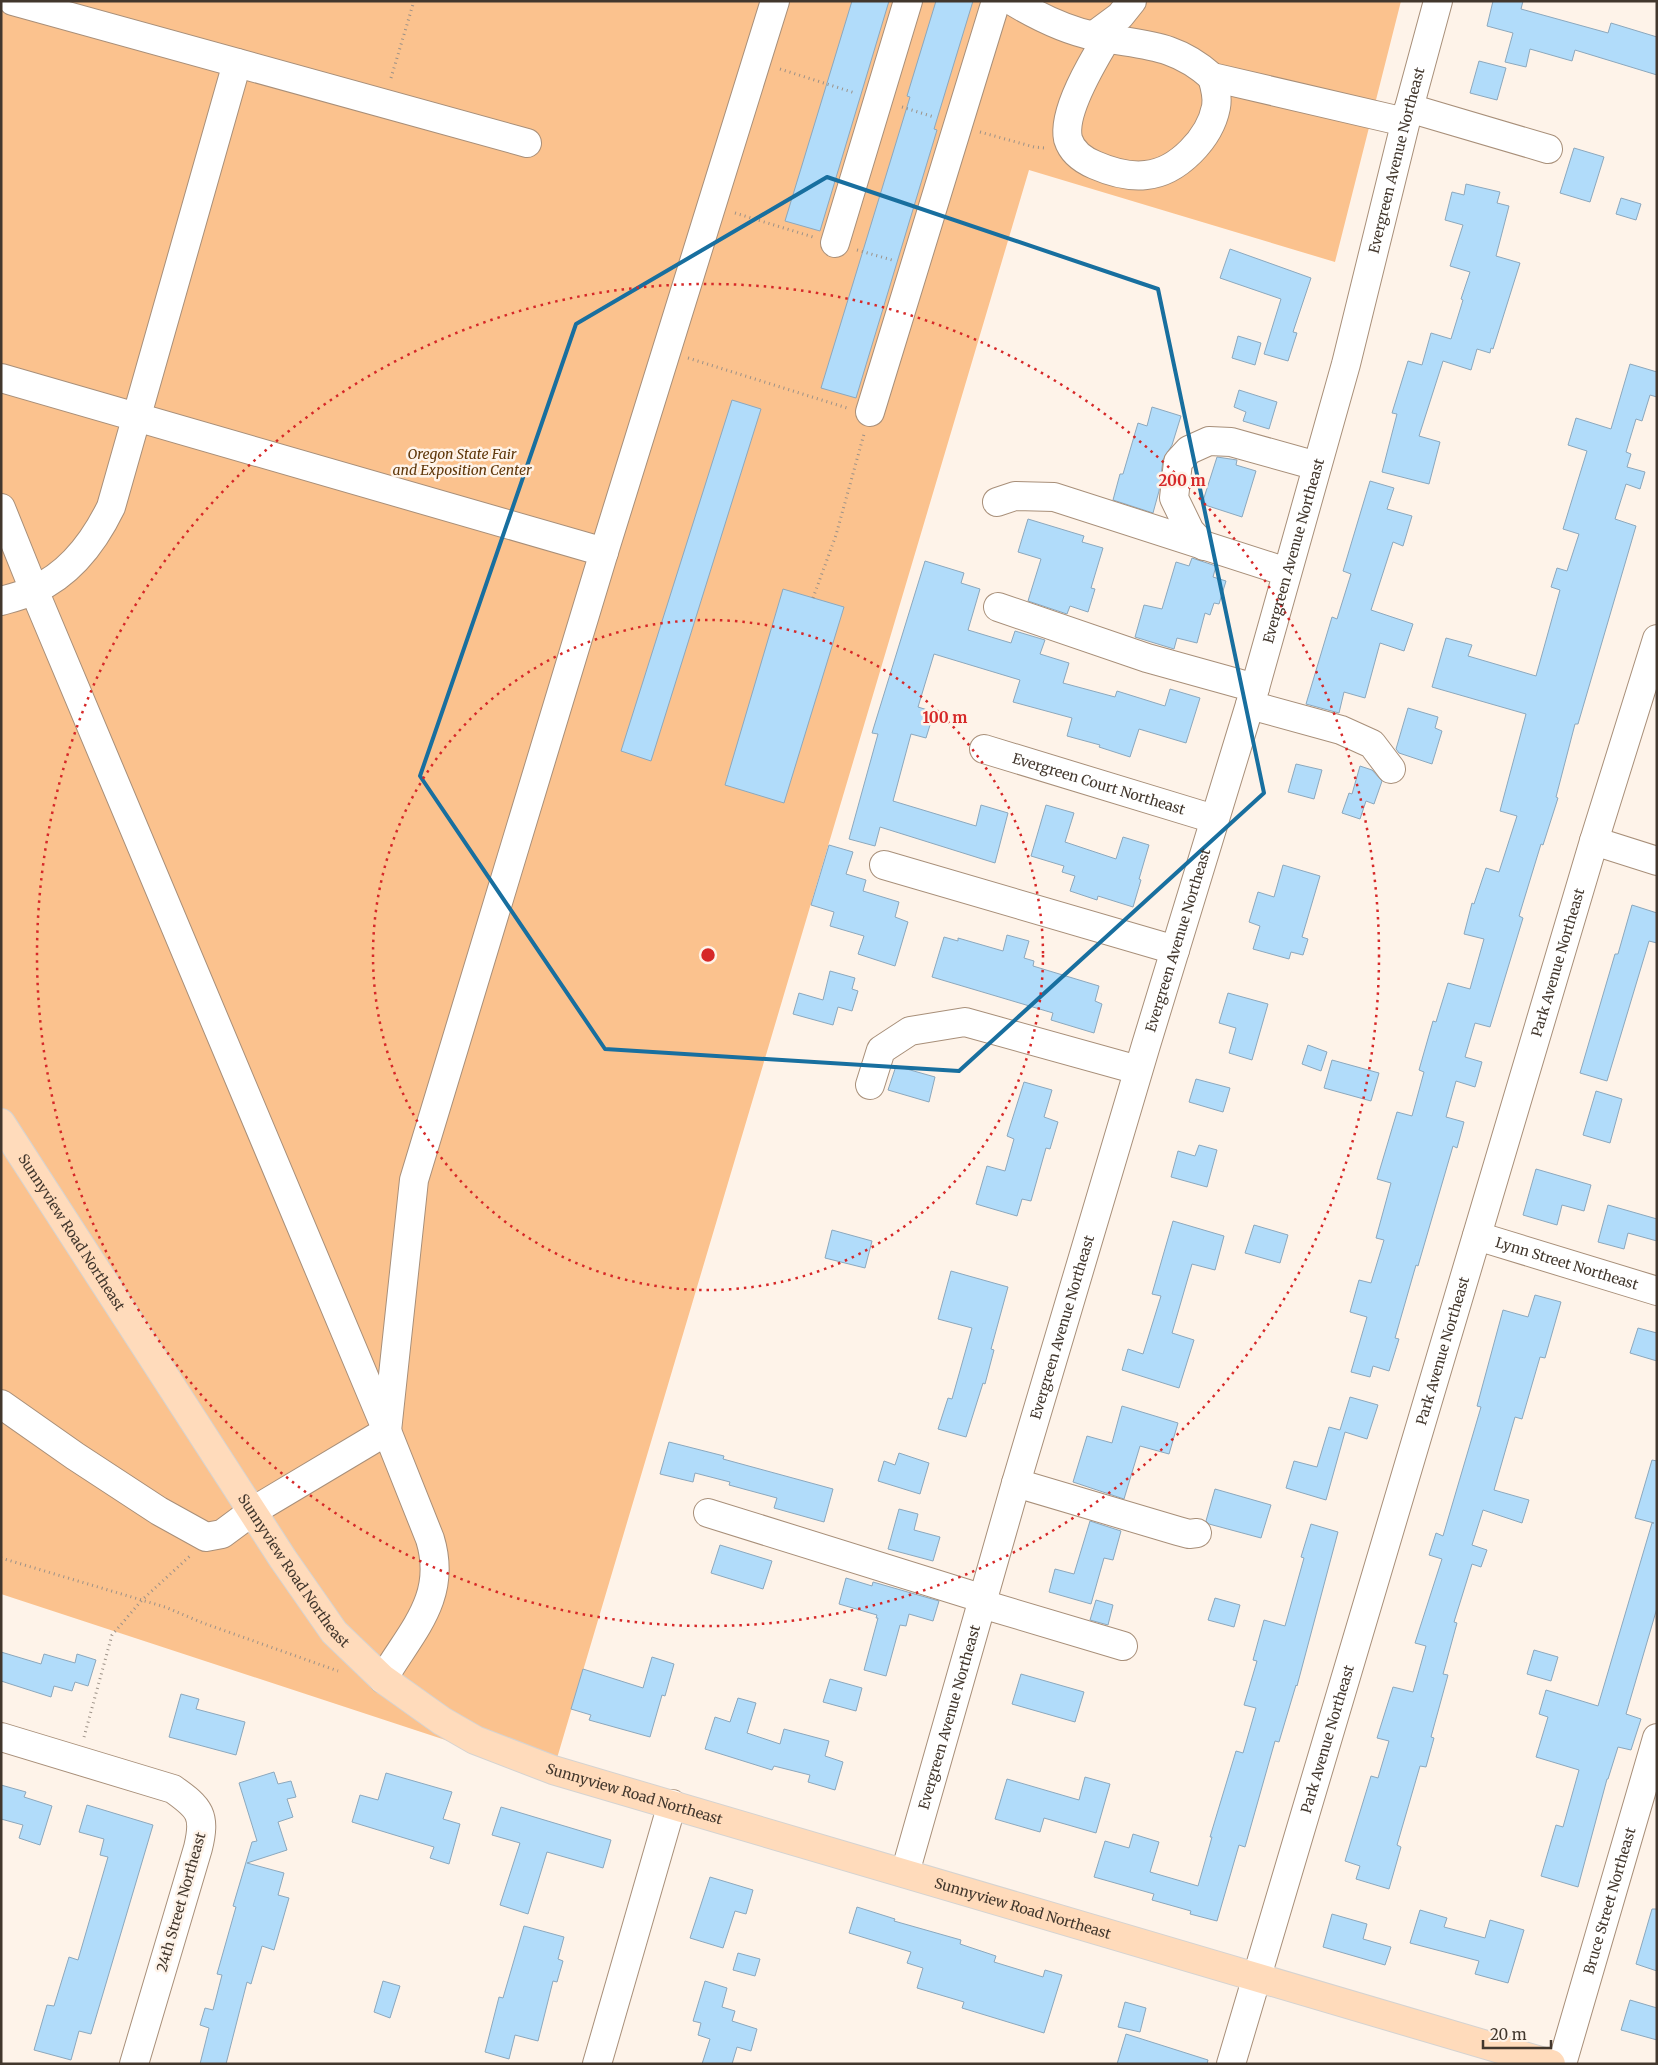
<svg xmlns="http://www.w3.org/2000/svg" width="1658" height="2065" viewBox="0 0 1658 2065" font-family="Merriweather,serif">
<rect width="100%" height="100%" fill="#fef3e9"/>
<path fill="#fbc28e" d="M 1,1 L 1401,1 L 1335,262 L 1029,170 L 552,1775 L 1,1594 Z"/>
<g fill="#b1dcfa" stroke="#8ca8bd">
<path d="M 852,1 L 889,1 L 820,231 L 785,221 Z"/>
<path d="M 936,1 L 973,1 L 934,129 L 937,130 L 856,398 L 821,388 L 910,97 L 907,96 Z"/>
<path d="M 1493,1 L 1523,1 L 1521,9 L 1608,33 L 1611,23 L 1657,37 L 1657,75 L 1575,50 L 1572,61 L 1530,49 L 1526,67 L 1505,62 L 1513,33 L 1487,26 Z"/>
<path d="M 1479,61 L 1506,68 L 1497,100 L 1470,93 Z"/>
<path d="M 1574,148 L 1604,157 L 1590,202 L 1560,193 Z"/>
<path d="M 1466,184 L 1500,192 L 1497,203 L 1509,206 L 1496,256 L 1520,263 L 1493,349 L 1491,348 L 1490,353 L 1477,349 L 1471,370 L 1443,361 L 1419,436 L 1440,442 L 1429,484 L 1382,472 L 1397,414 L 1392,413 L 1408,361 L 1422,365 L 1431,333 L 1451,339 L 1463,300 L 1461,299 L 1470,272 L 1450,266 L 1463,225 L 1445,220 L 1452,192 L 1464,195 Z"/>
<path d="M 1621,198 L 1641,204 L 1636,220 L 1616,214 Z"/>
<path d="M 1230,249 L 1311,278 L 1293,332 L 1297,333 L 1288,361 L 1264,354 L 1281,299 L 1220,278 Z"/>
<path d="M 1238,336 L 1261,343 L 1255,365 L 1232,358 Z"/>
<path d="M 1630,364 L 1657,372 L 1657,397 L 1650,395 L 1642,421 L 1636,419 L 1626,452 L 1631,454 L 1627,467 L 1645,472 L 1640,489 L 1626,484 L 1615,519 L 1636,526 L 1578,724 L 1575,724 L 1556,797 L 1558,798 L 1543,845 L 1541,844 L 1519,916 L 1523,918 L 1490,1027 L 1475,1023 L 1465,1057 L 1482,1062 L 1475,1087 L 1456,1081 L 1446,1117 L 1464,1122 L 1457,1148 L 1453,1146 L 1418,1266 L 1416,1265 L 1395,1338 L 1399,1339 L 1389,1371 L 1373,1366 L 1370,1377 L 1351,1372 L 1367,1317 L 1350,1312 L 1359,1280 L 1371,1283 L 1384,1240 L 1376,1238 L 1391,1183 L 1377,1179 L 1397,1112 L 1412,1116 L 1424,1072 L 1419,1070 L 1433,1021 L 1436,1022 L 1448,983 L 1470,989 L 1484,939 L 1464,934 L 1472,903 L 1474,904 L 1486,868 L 1499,872 L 1517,816 L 1500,811 L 1526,714 L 1432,687 L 1446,638 L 1472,645 L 1468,656 L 1536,676 L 1560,590 L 1551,587 L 1557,568 L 1567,571 L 1579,534 L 1563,529 L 1587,451 L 1568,445 L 1576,418 L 1611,429 Z"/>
<path d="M 1239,390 L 1277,402 L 1269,429 L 1243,421 L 1246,412 L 1234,407 Z"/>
<path d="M 732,400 L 761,409 L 651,761 L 621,751 Z"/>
<path d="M 1152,407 L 1181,416 L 1172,445 L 1163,460 L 1159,491 L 1153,513 L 1113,500 L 1120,474 L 1123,474 L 1138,423 L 1147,426 Z"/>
<path d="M 1217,457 L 1237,460 L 1236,465 L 1256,471 L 1242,517 L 1202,504 Z"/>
<path d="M 1370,481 L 1394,488 L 1387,509 L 1412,516 L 1403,546 L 1393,542 L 1371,610 L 1413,624 L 1404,651 L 1380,643 L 1365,698 L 1344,692 L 1339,713 L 1306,704 L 1332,617 L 1337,619 L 1351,574 L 1343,571 Z"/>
<path d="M 1028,519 L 1084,536 L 1082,542 L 1103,548 L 1091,588 L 1095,589 L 1088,612 L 1070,606 L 1067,614 L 1028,601 L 1041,559 L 1018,552 Z"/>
<path d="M 1192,558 L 1216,566 L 1213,577 L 1226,581 L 1219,604 L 1214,603 L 1210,615 L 1205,613 L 1197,643 L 1177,638 L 1174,649 L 1135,637 L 1144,605 L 1162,609 L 1176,562 L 1189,566 Z"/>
<path d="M 925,561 L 964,573 L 961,583 L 980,589 L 968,630 L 1011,643 L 1015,631 L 1045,640 L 1040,654 L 1069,663 L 1063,683 L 1115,697 L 1117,691 L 1165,706 L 1170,689 L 1200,698 L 1186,743 L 1139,729 L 1130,757 L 1099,747 L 1100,745 L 1067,736 L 1072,718 L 1013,702 L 1020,680 L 934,654 L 918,707 L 934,712 L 926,738 L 911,734 L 893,801 L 976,826 L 981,805 L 1008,813 L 995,863 L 880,827 L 875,846 L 849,839 L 878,734 L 872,733 Z"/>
<path d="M 783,589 L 844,607 L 784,803 L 725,785 Z"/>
<path d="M 1408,708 L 1438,717 L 1435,728 L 1442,731 L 1432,764 L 1399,753 L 1396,749 Z"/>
<path d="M 1296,764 L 1322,770 L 1314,799 L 1288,792 Z"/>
<path d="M 1360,766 L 1372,770 L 1382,781 L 1374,804 L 1366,801 L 1360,819 L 1342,813 L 1349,793 L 1352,794 Z"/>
<path d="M 1046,805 L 1074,813 L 1065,842 L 1116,859 L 1123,837 L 1149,845 L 1139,879 L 1141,880 L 1133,907 L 1098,896 L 1097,900 L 1070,891 L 1075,876 L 1062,872 L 1064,866 L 1031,856 Z"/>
<path d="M 829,845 L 853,852 L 846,874 L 866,880 L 863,891 L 899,902 L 895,917 L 908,922 L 895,966 L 858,954 L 864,936 L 830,926 L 834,912 L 811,905 Z"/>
<path d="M 1283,865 L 1320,876 L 1302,937 L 1308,939 L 1303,955 L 1291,952 L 1289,959 L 1253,949 L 1260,926 L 1249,922 L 1258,892 L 1274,897 Z"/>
<path d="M 1632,905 L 1657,913 L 1657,943 L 1649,941 L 1607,1081 L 1580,1073 L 1615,954 L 1618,954 Z"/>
<path d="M 1007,935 L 1029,941 L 1024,958 L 1034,961 L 1033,966 L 1099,986 L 1095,1001 L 1102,1004 L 1094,1033 L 1051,1020 L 1053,1013 L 932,977 L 944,937 L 958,941 L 958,938 L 1003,951 Z"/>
<path d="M 830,971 L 855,978 L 852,989 L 858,991 L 852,1011 L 838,1007 L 833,1025 L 793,1014 L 799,993 L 823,1000 Z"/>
<path d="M 1228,993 L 1268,1004 L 1252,1060 L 1229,1053 L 1236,1028 L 1219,1023 Z"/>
<path d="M 1308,1045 L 1327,1052 L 1321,1071 L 1302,1064 Z"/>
<path d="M 1332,1060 L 1379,1073 L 1371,1101 L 1324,1088 Z"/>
<path d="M 896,1066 L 935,1077 L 929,1102 L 888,1090 Z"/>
<path d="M 1196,1079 L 1230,1088 L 1223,1112 L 1189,1102 Z"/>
<path d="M 1024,1082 L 1052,1090 L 1044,1117 L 1058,1122 L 1050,1149 L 1046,1148 L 1031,1201 L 1022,1199 L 1017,1216 L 976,1204 L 987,1166 L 1005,1171 L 1014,1139 L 1007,1136 Z"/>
<path d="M 1596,1091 L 1622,1099 L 1610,1143 L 1583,1135 Z"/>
<path d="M 1199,1145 L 1217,1150 L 1207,1187 L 1171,1177 L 1178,1151 L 1195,1156 Z"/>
<path d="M 1536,1169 L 1591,1185 L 1584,1211 L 1562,1205 L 1557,1225 L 1523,1215 Z"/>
<path d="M 1608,1205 L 1657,1219 L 1657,1241 L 1628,1233 L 1624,1249 L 1598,1242 Z"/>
<path d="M 1173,1221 L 1224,1236 L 1215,1270 L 1192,1264 L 1172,1333 L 1194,1340 L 1179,1388 L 1122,1370 L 1128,1349 L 1143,1354 L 1161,1296 L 1152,1294 Z"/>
<path d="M 1254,1225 L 1288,1235 L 1280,1263 L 1245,1253 Z"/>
<path d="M 832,1230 L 872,1241 L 865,1268 L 825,1258 Z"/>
<path d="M 951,1271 L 1008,1287 L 991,1349 L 994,1350 L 985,1384 L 983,1383 L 966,1437 L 938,1429 L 948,1398 L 952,1399 L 972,1328 L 938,1319 Z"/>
<path d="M 1535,1295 L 1561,1302 L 1545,1358 L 1540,1357 L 1522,1419 L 1515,1417 L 1494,1490 L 1529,1500 L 1522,1523 L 1483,1510 L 1472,1545 L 1487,1550 L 1481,1567 L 1472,1564 L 1454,1622 L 1457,1623 L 1443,1674 L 1448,1675 L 1431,1737 L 1434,1738 L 1426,1767 L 1420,1766 L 1397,1845 L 1401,1847 L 1389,1889 L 1356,1879 L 1360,1866 L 1345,1861 L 1371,1776 L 1378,1778 L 1389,1741 L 1377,1738 L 1393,1687 L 1413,1692 L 1426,1646 L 1415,1643 L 1442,1559 L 1429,1555 L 1436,1533 L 1443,1536 L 1481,1407 L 1477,1406 L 1503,1310 L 1528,1317 Z"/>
<path d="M 1638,1328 L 1657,1333 L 1657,1361 L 1630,1353 Z"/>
<path d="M 1350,1397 L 1378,1405 L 1367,1439 L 1345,1432 L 1326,1500 L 1286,1488 L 1294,1461 L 1317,1467 L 1329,1427 L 1340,1430 Z"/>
<path d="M 1122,1406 L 1178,1423 L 1169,1454 L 1140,1446 L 1124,1499 L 1073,1482 L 1087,1436 L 1112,1443 Z"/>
<path d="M 669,1442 L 724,1456 L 723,1459 L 833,1489 L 824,1522 L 774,1508 L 777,1498 L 729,1485 L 730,1482 L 695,1473 L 693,1482 L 660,1474 Z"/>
<path d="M 899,1453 L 929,1463 L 920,1494 L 878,1481 L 884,1461 L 895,1465 Z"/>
<path d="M 1652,1460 L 1657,1461 L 1657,1608 L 1626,1714 L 1641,1719 L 1631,1750 L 1618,1747 L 1608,1779 L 1607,1779 L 1578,1887 L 1541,1876 L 1556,1825 L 1563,1827 L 1579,1770 L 1536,1757 L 1548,1717 L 1539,1714 L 1546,1690 L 1598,1706 L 1652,1523 L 1654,1523 L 1635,1518 Z"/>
<path d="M 1215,1489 L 1271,1505 L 1261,1538 L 1209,1524 L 1206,1521 Z"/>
<path d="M 899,1509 L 918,1514 L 914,1530 L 940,1537 L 933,1561 L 888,1549 Z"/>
<path d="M 1090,1521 L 1121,1531 L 1113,1560 L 1104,1558 L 1091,1604 L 1049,1592 L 1055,1569 L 1074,1574 Z"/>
<path d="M 1311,1524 L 1338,1532 L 1297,1686 L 1296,1685 L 1279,1742 L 1275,1741 L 1245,1847 L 1239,1845 L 1217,1921 L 1190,1914 L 1191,1911 L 1152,1900 L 1154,1894 L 1094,1877 L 1105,1841 L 1129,1848 L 1133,1834 L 1159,1842 L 1150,1872 L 1198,1886 L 1212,1837 L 1210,1837 L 1236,1751 L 1243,1753 L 1256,1708 L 1244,1705 L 1257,1661 L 1253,1660 L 1264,1620 L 1285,1626 L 1304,1558 L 1301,1557 Z"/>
<path d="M 720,1545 L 772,1561 L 763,1589 L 711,1573 Z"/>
<path d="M 846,1578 L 872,1586 L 873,1582 L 939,1601 L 933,1621 L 909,1614 L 906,1626 L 900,1625 L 886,1676 L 864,1670 L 878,1618 L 876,1618 L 877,1615 L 839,1604 Z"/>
<path d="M 1215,1598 L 1240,1605 L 1234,1627 L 1208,1620 Z"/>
<path d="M 1096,1600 L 1113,1605 L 1108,1625 L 1090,1620 Z"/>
<path d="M 1534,1650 L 1558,1657 L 1551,1681 L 1527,1674 Z"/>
<path d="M 1,1652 L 41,1664 L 44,1654 L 75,1663 L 77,1654 L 96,1660 L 88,1686 L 75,1682 L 72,1691 L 54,1686 L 51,1697 L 1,1681 Z"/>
<path d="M 652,1657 L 674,1664 L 665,1696 L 662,1695 L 650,1737 L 589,1720 L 591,1715 L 571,1709 L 583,1669 L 643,1688 Z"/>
<path d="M 1021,1674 L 1084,1692 L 1075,1722 L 1012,1704 Z"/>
<path d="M 830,1679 L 862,1688 L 856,1711 L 823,1702 Z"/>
<path d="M 181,1694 L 199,1699 L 196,1709 L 245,1722 L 236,1755 L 169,1737 Z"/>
<path d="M 738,1698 L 756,1703 L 747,1733 L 780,1744 L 784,1729 L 829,1741 L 825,1756 L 843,1762 L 835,1790 L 808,1782 L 810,1775 L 774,1766 L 772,1770 L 705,1749 L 715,1717 L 730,1722 Z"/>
<path d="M 274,1772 L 278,1784 L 291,1781 L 296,1797 L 287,1799 L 293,1817 L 278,1822 L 287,1850 L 247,1863 L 284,1873 L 278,1895 L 289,1898 L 274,1950 L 262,1946 L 251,1984 L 247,1982 L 226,2064 L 200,2064 L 209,2028 L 200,2025 L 205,2008 L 213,2010 L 222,1975 L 217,1974 L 236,1907 L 233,1906 L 252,1842 L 257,1841 L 239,1783 Z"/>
<path d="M 386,1773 L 452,1792 L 443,1819 L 460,1824 L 449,1864 L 430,1858 L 434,1847 L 352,1822 L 360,1795 L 378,1800 Z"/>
<path d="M 1085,1777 L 1110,1784 L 1096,1833 L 1044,1818 L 1040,1832 L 995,1819 L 1007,1779 L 1079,1800 Z"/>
<path d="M 1,1785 L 26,1792 L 24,1797 L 52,1806 L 40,1845 L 19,1838 L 23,1825 L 1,1819 Z"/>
<path d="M 87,1805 L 153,1825 L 91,2034 L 79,2031 L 71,2060 L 34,2050 L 47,2005 L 54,2006 L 69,1957 L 78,1960 L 108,1857 L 100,1855 L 104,1839 L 79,1832 Z"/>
<path d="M 501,1807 L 611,1840 L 603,1868 L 547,1852 L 528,1914 L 500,1905 L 520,1843 L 492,1835 Z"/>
<path d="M 710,1877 L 753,1890 L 746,1914 L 735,1911 L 723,1948 L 690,1938 Z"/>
<path d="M 857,1907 L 895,1919 L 894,1921 L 961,1940 L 960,1944 L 996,1956 L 994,1962 L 1043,1977 L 1045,1970 L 1062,1975 L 1044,2033 L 962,2008 L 964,2002 L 917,1988 L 923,1968 L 907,1963 L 911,1952 L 849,1933 Z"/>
<path d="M 1652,1909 L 1657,1909 L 1657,1971 L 1636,1964 Z"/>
<path d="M 1420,1910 L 1447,1918 L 1444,1927 L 1485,1938 L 1490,1920 L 1524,1930 L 1508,1983 L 1475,1974 L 1479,1961 L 1410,1943 Z"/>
<path d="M 1332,1914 L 1367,1924 L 1363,1939 L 1391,1947 L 1385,1965 L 1323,1947 Z"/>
<path d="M 524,1926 L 564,1937 L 558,1959 L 563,1961 L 557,1982 L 553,1981 L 538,2041 L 515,2035 L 509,2059 L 485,2052 L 499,1997 L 503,1998 Z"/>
<path d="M 738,1953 L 760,1959 L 755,1976 L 733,1970 Z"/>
<path d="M 383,1981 L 400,1986 L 390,2018 L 374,2012 Z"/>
<path d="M 705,1981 L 727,1988 L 722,2007 L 735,2011 L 732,2021 L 757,2029 L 751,2051 L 737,2047 L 732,2064 L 702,2064 L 710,2039 L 698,2035 L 701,2023 L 693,2021 Z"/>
<path d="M 1630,2000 L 1657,2008 L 1657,2040 L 1621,2030 Z"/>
<path d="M 1125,2002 L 1146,2008 L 1140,2032 L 1118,2027 Z"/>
<path d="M 1126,2034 L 1208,2060 L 1207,2064 L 1117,2064 Z"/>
</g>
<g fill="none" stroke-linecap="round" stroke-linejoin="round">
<g stroke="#a88f79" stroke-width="30">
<g id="minor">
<path d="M 13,1 L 527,143"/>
<path d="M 1012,1 C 1037,16 1065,30 1094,36 C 1141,46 1173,42 1212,77 L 1405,122"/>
<path d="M 1093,36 L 1120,16 L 1132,1"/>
<path d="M 1107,38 C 1093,61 1062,112 1068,139 C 1072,152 1083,160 1095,165 C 1111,172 1128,177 1146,175 C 1178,172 1210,138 1216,107 C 1218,97 1215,87 1212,77"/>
<path d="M 1409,108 L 1548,149"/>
<path d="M 835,243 L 908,1"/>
<path d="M 1,378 L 604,552"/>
<path d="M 870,412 L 996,1"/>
<path d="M 997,502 L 1015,496 L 1054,497 L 1287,572"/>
<path d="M 1,508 L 34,590 L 387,1431 L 430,1539 C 448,1598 411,1631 383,1679"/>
<path d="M 1204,546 L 1190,531 L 1174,498 L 1178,462 L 1189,450 L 1209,441 L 1231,442 L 1317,466"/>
<path d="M 1,601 C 12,598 24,595 34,590 C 70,574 94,542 111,507 L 237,63"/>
<path d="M 998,607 L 1147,658 L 1255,688"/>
<path d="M 1250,705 L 1341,730 L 1372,744 L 1391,769"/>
<path id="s1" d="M 984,749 L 1214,819"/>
<path d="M 1594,841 L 1657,861"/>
<path d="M 884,865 L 1175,950"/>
<path d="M 870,1085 L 881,1050 L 910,1031 L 965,1022 L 1138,1070"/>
<path id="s2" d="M 1477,1236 L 1657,1291"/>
<path d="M 1,1404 L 75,1456 L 159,1511 L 206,1537 L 222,1534 L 253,1511 L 387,1431 L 414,1180 L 604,552 L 775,1"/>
<path d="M 1016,1483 L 1178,1531 L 1189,1534 L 1197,1533"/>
<path d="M 708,1513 L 984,1599"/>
<path d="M 982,1604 L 1123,1646"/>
<path d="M 1,1737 L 173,1789 C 200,1808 206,1815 198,1848 L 134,2064"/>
<path id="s3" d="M 905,1873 L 1016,1483 L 1146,1045 L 1255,688 L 1346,364 L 1409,108 L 1438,1"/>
<path d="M 597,2064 L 672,1804"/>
<path id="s4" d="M 1231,2064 L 1594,841 L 1657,639"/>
<path id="s5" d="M 1562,2064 L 1657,1738"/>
</g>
</g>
<g stroke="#d5d3d1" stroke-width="30">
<g id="major">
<path id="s6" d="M 1,1123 L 283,1559 L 334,1632 L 383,1679 L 442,1721 L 475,1740 L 553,1770 L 1551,2064"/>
</g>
</g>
<g stroke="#9c9187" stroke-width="3" stroke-dasharray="1 4" stroke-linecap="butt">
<path d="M 780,69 L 855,93"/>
<path d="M 391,78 L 414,1"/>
<path d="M 902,107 L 934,117"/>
<path d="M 980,132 L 1034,147 L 1045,148"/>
<path d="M 735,213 L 813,237"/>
<path d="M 857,250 L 892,260"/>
<path d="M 688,358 L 847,408"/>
<path d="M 813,598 L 836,535 L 864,434"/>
<path d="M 1,1558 L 165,1607 L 203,1623 L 338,1671"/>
<path d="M 84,1737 L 112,1635 L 142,1600 L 191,1555"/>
</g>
<use href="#minor" stroke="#fff" stroke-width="28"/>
<use href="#major" stroke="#ffdbbb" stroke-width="28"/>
</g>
<path fill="none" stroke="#186f9f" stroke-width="4" stroke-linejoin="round" d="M 827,177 L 1158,289 L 1264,793 L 959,1071 L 605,1049 L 420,776 L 576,324 Z"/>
<g fill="none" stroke="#d62828" stroke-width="2.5" stroke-dasharray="2.5 5">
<circle cx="708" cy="955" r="335"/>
<circle cx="708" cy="955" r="671"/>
</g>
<g text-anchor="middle" stroke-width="5" stroke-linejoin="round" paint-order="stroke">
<g font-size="14" fill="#42372d" stroke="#fef3e9">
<text dy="5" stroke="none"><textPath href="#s3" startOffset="1782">Evergreen Avenue Northeast</textPath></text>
<text dy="5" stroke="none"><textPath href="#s3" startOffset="1378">Evergreen Avenue Northeast</textPath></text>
<text dy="5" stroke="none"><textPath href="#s1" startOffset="120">Evergreen Court Northeast</textPath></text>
<text dy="5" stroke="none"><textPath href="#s3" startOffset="972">Evergreen Avenue Northeast</textPath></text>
<text dy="5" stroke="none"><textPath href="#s4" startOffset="1149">Park Avenue Northeast</textPath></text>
<text dy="5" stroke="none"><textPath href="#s6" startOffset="130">Sunnyview Road Northeast</textPath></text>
<text dy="5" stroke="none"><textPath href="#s2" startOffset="94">Lynn Street Northeast</textPath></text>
<text dy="5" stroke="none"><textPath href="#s3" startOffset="568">Evergreen Avenue Northeast</textPath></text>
<text dy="5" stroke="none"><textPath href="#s4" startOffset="744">Park Avenue Northeast</textPath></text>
<text dy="5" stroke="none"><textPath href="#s6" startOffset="535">Sunnyview Road Northeast</textPath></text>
<text dy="5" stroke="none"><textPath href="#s3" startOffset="162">Evergreen Avenue Northeast</textPath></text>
<text dy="5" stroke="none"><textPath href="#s4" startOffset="339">Park Avenue Northeast</textPath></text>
<text dy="5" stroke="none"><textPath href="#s6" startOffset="955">Sunnyview Road Northeast</textPath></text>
<text dy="5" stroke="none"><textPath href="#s5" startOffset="170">Bruce Street Northeast</textPath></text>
<text transform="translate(181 1902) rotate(-74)" y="5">24th Street Northeast</text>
<text dy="5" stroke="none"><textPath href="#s6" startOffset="1360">Sunnyview Road Northeast</textPath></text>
</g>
<g font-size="14" font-style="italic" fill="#60380b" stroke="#fef3e9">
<text x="462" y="459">Oregon State Fair<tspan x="462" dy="16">and Exposition Center</tspan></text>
</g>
</g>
<circle cx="708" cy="955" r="8" fill="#d62828" stroke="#fef3e9" stroke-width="2.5"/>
<g font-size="15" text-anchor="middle" font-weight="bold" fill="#d62828" stroke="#fef3e9" stroke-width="5" stroke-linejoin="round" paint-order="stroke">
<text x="1182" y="486">200 m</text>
<text x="945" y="723">100 m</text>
</g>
<rect width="1658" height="2065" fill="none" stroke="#42372d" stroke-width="5"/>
<path d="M1483 2040v8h68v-8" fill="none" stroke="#42372d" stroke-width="2.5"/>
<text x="1490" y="2040" font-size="15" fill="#42372d" stroke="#fef3e9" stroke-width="4" paint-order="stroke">20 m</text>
</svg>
